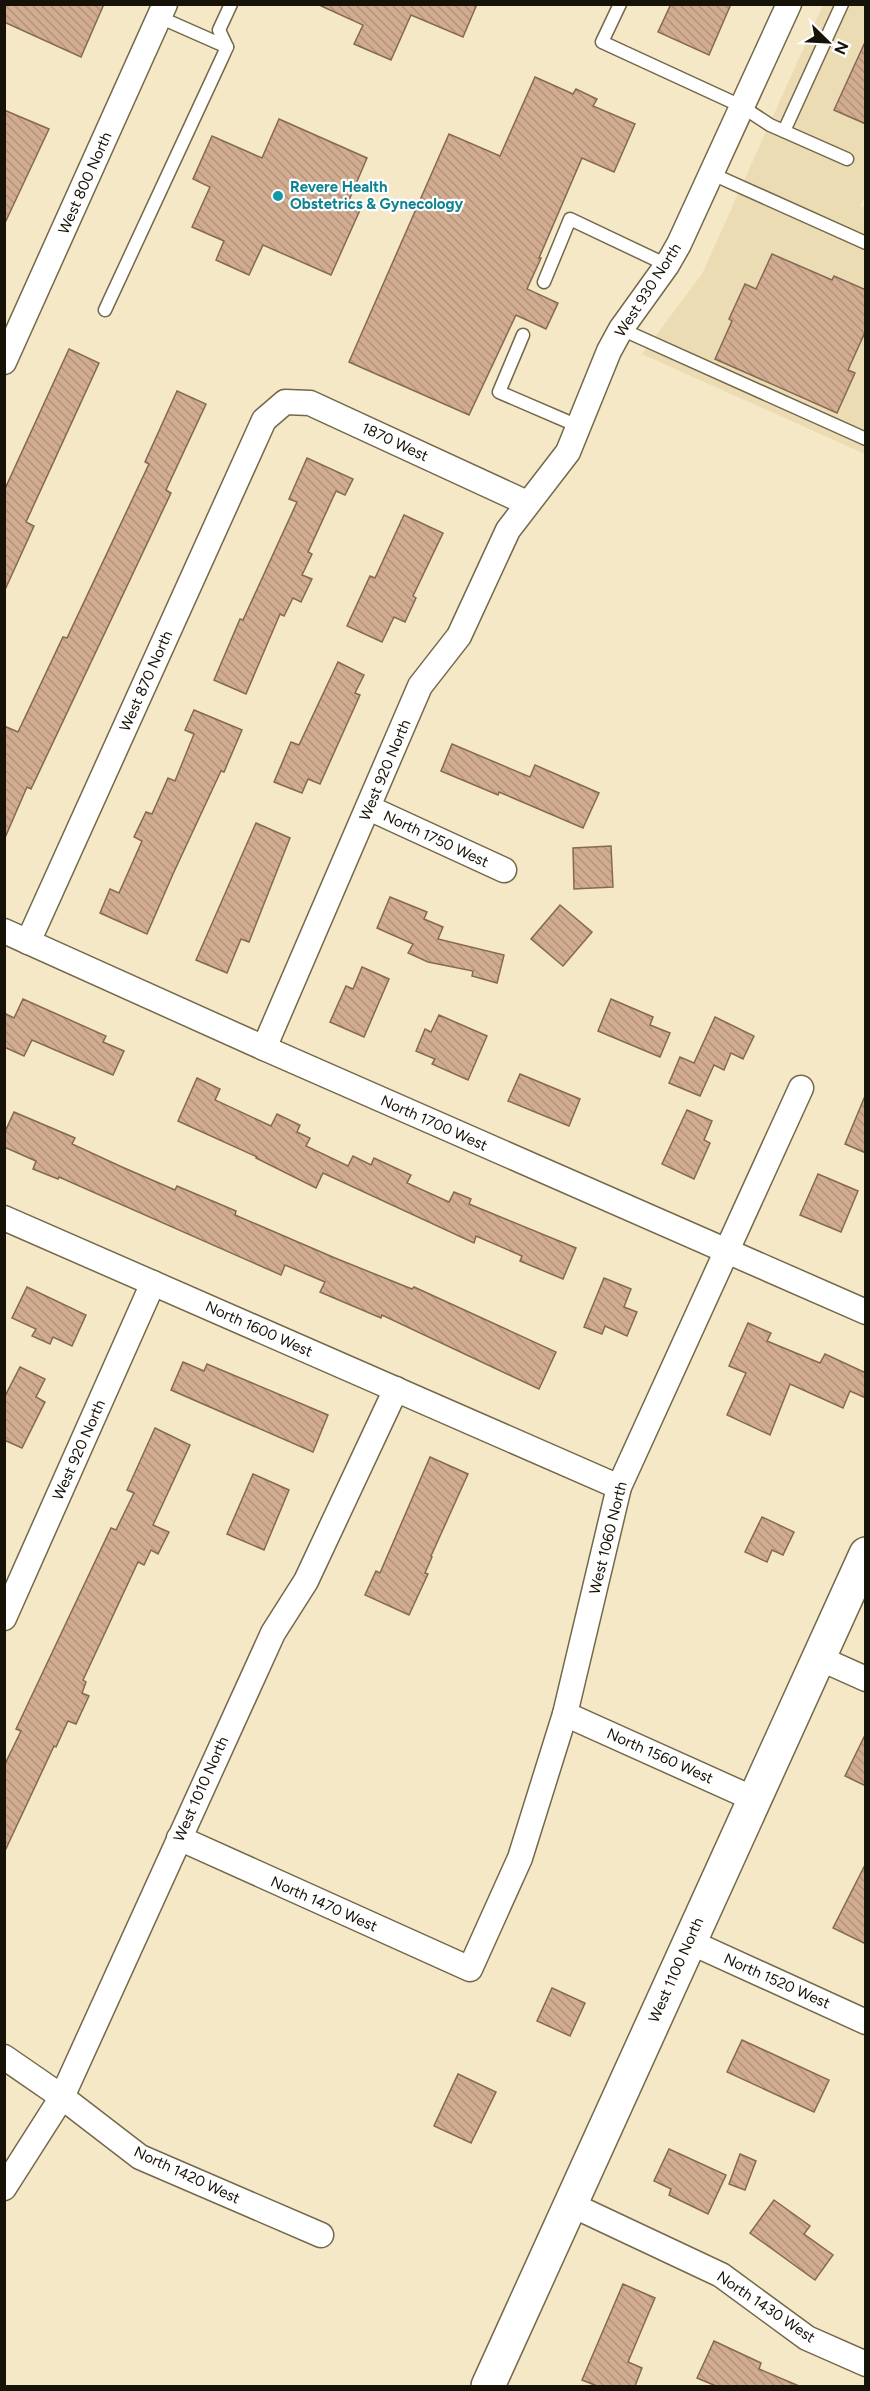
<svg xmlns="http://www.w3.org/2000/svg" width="870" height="2391" viewBox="0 0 870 2391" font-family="Figtree,sans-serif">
<defs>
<pattern id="building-back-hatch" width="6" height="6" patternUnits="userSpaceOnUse" patternTransform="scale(1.5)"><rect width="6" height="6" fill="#d1ac90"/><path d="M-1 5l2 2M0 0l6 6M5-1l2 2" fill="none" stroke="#b3937b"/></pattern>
</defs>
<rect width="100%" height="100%" fill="#f5e8c7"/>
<path fill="#ecdcb3" d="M 823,5 L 865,5 L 866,194 L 860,206 L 866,208 L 865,454 L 642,354 L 702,274 Z"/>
<g fill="url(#building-back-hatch)" stroke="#856955" stroke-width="1.5">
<path d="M 4,4 L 104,4 L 81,57 L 4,22 Z"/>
<path d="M 317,4 L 477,4 L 463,37 L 411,15 L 391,60 L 354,44 L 363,25 Z"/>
<path d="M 671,4 L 731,4 L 709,55 L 658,32 Z"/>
<path d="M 866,40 L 866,124 L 834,110 Z"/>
<path d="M 535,77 L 573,94 L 576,89 L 597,99 L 593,106 L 635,124 L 614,172 L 582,158 L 539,258 L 541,258 L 527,289 L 558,303 L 546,329 L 516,315 L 469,415 L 349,362 L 449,134 L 500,156 Z"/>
<path d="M 4,110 L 49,129 L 4,225 Z"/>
<path d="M 279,119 L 367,158 L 347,205 L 360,210 L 331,275 L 263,245 L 249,275 L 216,260 L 224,241 L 192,227 L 210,187 L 193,179 L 212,136 L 262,158 Z"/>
<path d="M 772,254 L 832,280 L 834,276 L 866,290 L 866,330 L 848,370 L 855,373 L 837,413 L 715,359 L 732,321 L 729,319 L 745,284 L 756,289 Z"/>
<path d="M 69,349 L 99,363 L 26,522 L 34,526 L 4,592 L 4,491 Z"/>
<path d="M 177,391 L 206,404 L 166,490 L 171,493 L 31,789 L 27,787 L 4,840 L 4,726 L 18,732 L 63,637 L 67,638 L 149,464 L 145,462 Z"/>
<path d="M 307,458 L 353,479 L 345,495 L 336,491 L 308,552 L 312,554 L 302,575 L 312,579 L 301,602 L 293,598 L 284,616 L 280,614 L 246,694 L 214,680 L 240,619 L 243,620 L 297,502 L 289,499 Z"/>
<path d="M 404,515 L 443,533 L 413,596 L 416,598 L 405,622 L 394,617 L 382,642 L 347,626 L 370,576 L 375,578 Z"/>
<path d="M 338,662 L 364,675 L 355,693 L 360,695 L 320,784 L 308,779 L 302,793 L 274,782 L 291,742 L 299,745 Z"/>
<path d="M 194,710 L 242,730 L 224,772 L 221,771 L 173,874 L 147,934 L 100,913 L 110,889 L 119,893 L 142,841 L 134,837 L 146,812 L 152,814 L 168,778 L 175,781 L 194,734 L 185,730 Z"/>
<path d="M 452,744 L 530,777 L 535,765 L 599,793 L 583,828 L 499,792 L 498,795 L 441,771 Z"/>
<path d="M 256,823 L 290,838 L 249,942 L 241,939 L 227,973 L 196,960 Z"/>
<path d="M 611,846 L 613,887 L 574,889 L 573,848 Z"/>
<path d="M 390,897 L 427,912 L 424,919 L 443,927 L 438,939 L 504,955 L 497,983 L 472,976 L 473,971 L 428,962 L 408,953 L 413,944 L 377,928 Z"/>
<path d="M 560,905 L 592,932 L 563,966 L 531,939 Z"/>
<path d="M 362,967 L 389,979 L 364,1037 L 330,1022 L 346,986 L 353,989 Z"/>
<path d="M 23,999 L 106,1036 L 103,1042 L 124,1051 L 113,1075 L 32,1040 L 24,1056 L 4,1047 L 4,1013 L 14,1018 Z"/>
<path d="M 611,999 L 653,1017 L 650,1025 L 670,1033 L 660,1057 L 598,1031 Z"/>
<path d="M 439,1015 L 487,1036 L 468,1080 L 432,1064 L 435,1059 L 416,1051 L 425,1029 L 431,1032 Z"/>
<path d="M 715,1017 L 754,1036 L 743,1059 L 731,1053 L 724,1070 L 714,1065 L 700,1096 L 669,1083 L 680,1057 L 694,1063 Z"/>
<path d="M 520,1074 L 580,1099 L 569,1126 L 508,1101 Z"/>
<path d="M 197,1078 L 220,1089 L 215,1100 L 271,1126 L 277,1114 L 300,1125 L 297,1132 L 310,1138 L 306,1146 L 348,1166 L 353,1156 L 371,1165 L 374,1158 L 411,1175 L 407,1183 L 449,1202 L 454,1192 L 471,1199 L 469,1204 L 576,1248 L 563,1279 L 520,1261 L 522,1256 L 476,1236 L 474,1243 L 323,1173 L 316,1188 L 256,1158 L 257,1157 L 178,1121 Z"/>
<path d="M 865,1096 L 866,1096 L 866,1153 L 845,1144 Z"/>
<path d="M 687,1110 L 712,1121 L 704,1140 L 710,1143 L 694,1179 L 662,1164 Z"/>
<path d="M 14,1112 L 75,1138 L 72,1144 L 122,1167 L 175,1190 L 177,1186 L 236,1211 L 235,1215 L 335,1258 L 412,1289 L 414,1287 L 556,1352 L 539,1389 L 382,1315 L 381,1318 L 320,1292 L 325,1282 L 285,1265 L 281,1275 L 59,1177 L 58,1179 L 33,1169 L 36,1161 L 4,1147 L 4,1134 Z"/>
<path d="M 818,1174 L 858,1191 L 841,1232 L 800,1215 Z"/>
<path d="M 604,1278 L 631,1289 L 624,1307 L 637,1312 L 627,1336 L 605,1326 L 602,1334 L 584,1327 Z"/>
<path d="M 27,1287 L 86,1315 L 72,1346 L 53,1337 L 50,1344 L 32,1336 L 36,1329 L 12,1318 Z"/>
<path d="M 748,1323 L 771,1333 L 767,1341 L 820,1363 L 825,1354 L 866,1373 L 866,1398 L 850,1391 L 843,1408 L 790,1384 L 770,1435 L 727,1415 L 746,1373 L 729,1366 Z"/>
<path d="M 183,1362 L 204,1371 L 207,1364 L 328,1415 L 313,1452 L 171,1390 Z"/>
<path d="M 20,1367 L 45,1379 L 36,1397 L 45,1402 L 22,1448 L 4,1440 L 4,1398 Z"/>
<path d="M 155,1428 L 190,1445 L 153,1525 L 169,1532 L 158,1554 L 151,1550 L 144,1565 L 138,1562 L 83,1680 L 86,1682 L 82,1693 L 89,1696 L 76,1724 L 68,1721 L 56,1747 L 54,1746 L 4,1853 L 4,1766 L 21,1731 L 16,1729 L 111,1528 L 116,1530 L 134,1493 L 127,1490 Z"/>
<path d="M 430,1457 L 468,1474 L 431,1556 L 432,1557 L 425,1573 L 428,1574 L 409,1615 L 365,1595 L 376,1571 L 380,1573 Z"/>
<path d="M 253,1474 L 289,1490 L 264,1550 L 227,1534 Z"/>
<path d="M 762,1517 L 794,1532 L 783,1555 L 772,1550 L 767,1562 L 745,1552 Z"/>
<path d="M 866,1733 L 866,1786 L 845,1776 Z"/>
<path d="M 866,1863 L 866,1944 L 833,1928 Z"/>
<path d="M 552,1988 L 585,2003 L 570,2036 L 537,2021 Z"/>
<path d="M 742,2040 L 829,2080 L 814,2112 L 727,2072 Z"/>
<path d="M 458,2074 L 496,2092 L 471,2143 L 434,2126 Z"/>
<path d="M 669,2149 L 726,2175 L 708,2214 L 669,2195 L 671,2189 L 654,2181 Z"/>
<path d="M 740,2154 L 756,2161 L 745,2190 L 729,2184 Z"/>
<path d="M 774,2200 L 810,2226 L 804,2234 L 833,2255 L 815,2280 L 750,2233 Z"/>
<path d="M 623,2284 L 655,2298 L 628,2362 L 642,2368 L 635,2386 L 597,2386 L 582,2380 Z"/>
<path d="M 714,2341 L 761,2363 L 759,2369 L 799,2386 L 716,2386 L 697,2378 Z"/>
</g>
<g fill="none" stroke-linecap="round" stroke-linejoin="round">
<g stroke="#73684a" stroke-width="15">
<g id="lane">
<path d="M 620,4 L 602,42 L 741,106 L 770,125 L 847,159"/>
<path d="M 159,17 L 227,47"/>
<path d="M 784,131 L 842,4"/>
<path d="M 710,173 L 866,243"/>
<path d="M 544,282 L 570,219 L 667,265"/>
<path d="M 105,310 L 222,58 L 227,47 L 219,30 L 231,4"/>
<path d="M 621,329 L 866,439"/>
<path d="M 523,335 L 499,392 L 578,426"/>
</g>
</g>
<g stroke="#73684a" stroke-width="27">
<g id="street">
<path d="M 4,362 L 165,4"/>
<path d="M 369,808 L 504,870"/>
<path d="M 4,931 L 264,1048 L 866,1312"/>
<path d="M 28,942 L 264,420 L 285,402 L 310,403 L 527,503"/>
<path d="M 264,1048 L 420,686 L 459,636 L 508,530 L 568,452 L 609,351 L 621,329 L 667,265 L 679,244 L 789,4"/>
<path d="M 4,1218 L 619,1487"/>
<path d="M 4,1618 L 153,1283"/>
<path d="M 819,1658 L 866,1679"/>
<path d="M 565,1714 L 754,1799"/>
<path d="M 179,1838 L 470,1969 L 520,1858 L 565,1714 L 619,1487 L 801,1088"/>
<path d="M 688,1941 L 866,2022"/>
<path d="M 4,2057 L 62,2097 L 140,2157 L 321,2235"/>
<path d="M 4,2188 L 62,2097 L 273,1633 L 306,1581 L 396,1389"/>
<path d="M 570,2204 L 721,2275 L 807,2338 L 866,2364"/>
</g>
</g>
<g stroke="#73684a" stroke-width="36">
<path id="secondary" d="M 488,2386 L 866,1554"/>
</g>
<use href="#lane" stroke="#fff" stroke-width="12"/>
<use href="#street" stroke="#fff" stroke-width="24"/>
<use href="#secondary" stroke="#fff" stroke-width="33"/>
</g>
<circle fill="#0f9aa8" stroke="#fff" stroke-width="2" cx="278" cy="196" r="6"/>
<g text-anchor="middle" stroke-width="4.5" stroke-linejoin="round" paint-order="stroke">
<g font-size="15" fill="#171207" stroke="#fff">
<text transform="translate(85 183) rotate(-66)" y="5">West 800 North</text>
<text transform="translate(648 290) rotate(-57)" y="5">West 930 North</text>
<text transform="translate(395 442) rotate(25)" y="5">1870 West</text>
<text transform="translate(146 681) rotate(-66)" y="5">West 870 North</text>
<text transform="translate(385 770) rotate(-67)" y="5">West 920 North</text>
<text transform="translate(436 839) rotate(25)" y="5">North 1750 West</text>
<text transform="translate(434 1123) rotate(24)" y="5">North 1700 West</text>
<text transform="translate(259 1329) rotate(24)" y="5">North 1600 West</text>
<text transform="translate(79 1450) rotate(-66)" y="5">West 920 North</text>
<text transform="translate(608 1538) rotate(-76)" y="5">West 1060 North</text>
<text transform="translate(660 1756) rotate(24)" y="5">North 1560 West</text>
<text transform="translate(201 1789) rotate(-66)" y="5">West 1010 North</text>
<text transform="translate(324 1904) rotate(24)" y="5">North 1470 West</text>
<text transform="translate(676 1970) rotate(-66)" y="5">West 1100 North</text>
<text transform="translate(777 1981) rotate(24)" y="5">North 1520 West</text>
<text transform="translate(187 2175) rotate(25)" y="5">North 1420 West</text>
<text transform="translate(766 2307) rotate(34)" y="5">North 1430 West</text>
</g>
<g font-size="15" font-weight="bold" fill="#0d838f" stroke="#fff" text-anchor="start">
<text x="290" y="192">Revere Health<tspan x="290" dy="17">Obstetrics &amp; Gynecology</tspan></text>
</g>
</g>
<rect width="870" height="2391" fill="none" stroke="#171207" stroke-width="12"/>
<g transform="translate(828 42) rotate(114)" stroke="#ffffff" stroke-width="4.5" paint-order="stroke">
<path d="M0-4.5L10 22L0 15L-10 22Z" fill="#171207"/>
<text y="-9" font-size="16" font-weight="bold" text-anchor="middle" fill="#171207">N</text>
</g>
</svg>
